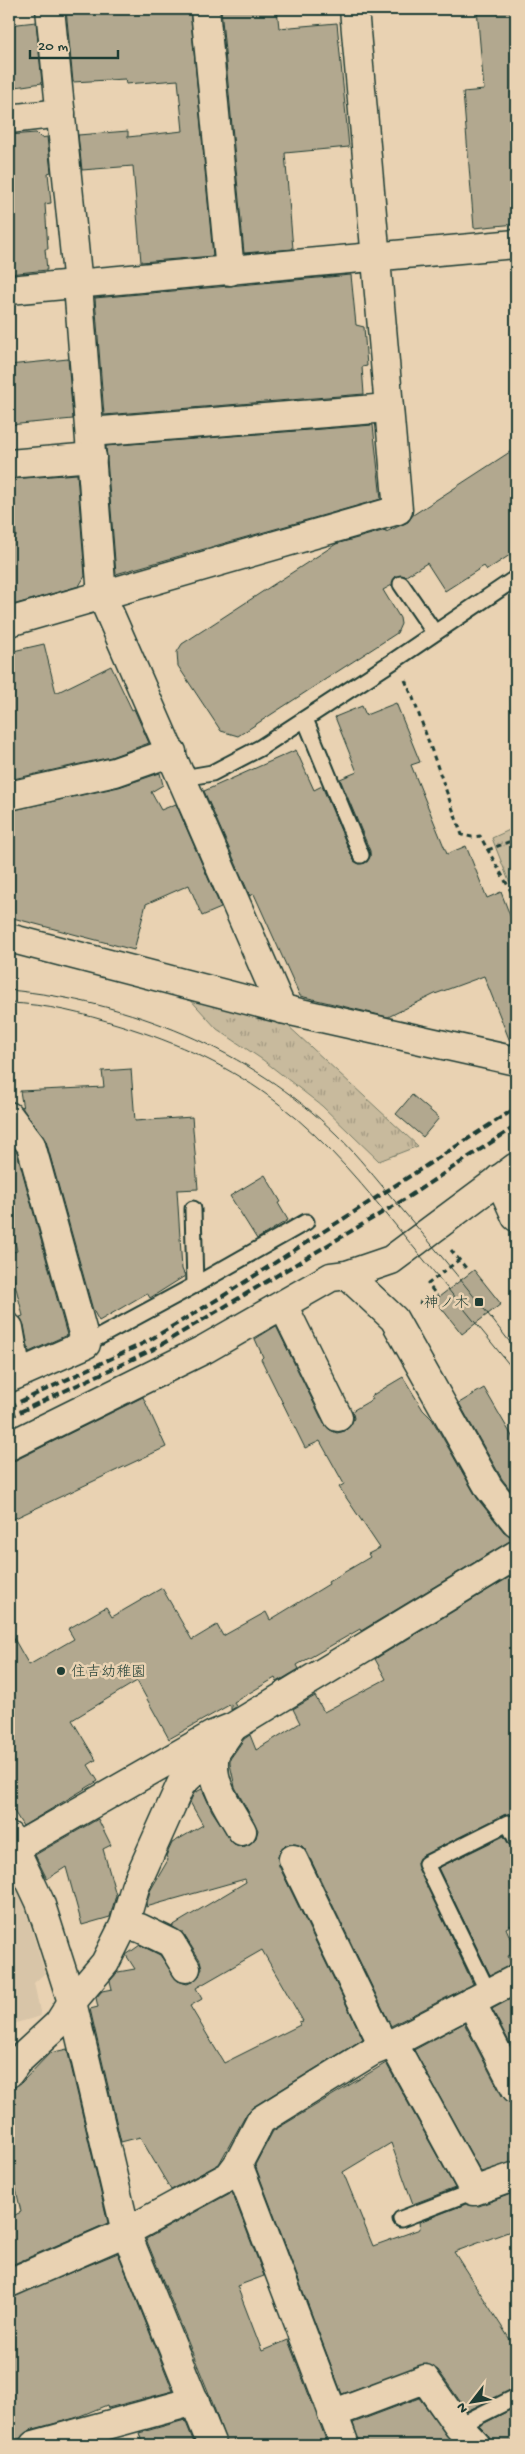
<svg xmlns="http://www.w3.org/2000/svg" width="525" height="2454" viewBox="0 0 525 2454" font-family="'Gochi Hand','Klee One',sans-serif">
<defs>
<pattern id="grass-tufts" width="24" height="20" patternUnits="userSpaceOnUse" patternTransform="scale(1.25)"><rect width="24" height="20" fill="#c8ba9d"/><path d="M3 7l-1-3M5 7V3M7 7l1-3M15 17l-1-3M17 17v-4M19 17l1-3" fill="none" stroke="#a29881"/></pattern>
</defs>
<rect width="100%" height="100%" fill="#e9d2b2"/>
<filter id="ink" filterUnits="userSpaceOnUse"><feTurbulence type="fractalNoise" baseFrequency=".02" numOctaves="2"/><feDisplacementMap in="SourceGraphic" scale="10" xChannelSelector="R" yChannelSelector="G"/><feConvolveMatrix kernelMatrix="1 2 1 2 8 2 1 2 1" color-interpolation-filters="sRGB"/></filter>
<g filter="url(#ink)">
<path fill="#d8c5a8" d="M 9,1871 L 25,1907 L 45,1973 L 34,1983 L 41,2016 L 9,2025 Z"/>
<g fill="url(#grass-tufts)" stroke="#747c68">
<path d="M 516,827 L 516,891 L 508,879 L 492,838 Z"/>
<path d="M 188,997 L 285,1023 L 418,1146 L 379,1161 L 322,1106 L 263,1060 L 217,1029 Z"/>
</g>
<g fill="#b2a88f" stroke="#1f3d34" fill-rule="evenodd">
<path d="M 66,9 L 190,9 L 213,256 L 141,262 L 133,166 L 82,170 L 78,135 L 128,131 L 128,137 L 183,131 L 178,80 L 126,84 L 125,79 L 73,82 Z"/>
<path d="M 221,9 L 277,9 L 279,28 L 337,23 L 349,147 L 285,153 L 293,249 L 244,253 Z"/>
<path d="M 477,9 L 516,9 L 516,224 L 474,228 L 463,92 L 484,90 Z"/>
<path d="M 36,22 L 42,83 L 9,88 L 9,25 Z"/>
<path d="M 36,133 L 41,138 L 47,137 L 51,172 L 48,173 L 51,203 L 45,204 L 48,249 L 45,249 L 47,270 L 9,274 L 9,135 Z"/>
<path d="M 351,275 L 356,325 L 364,327 L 367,366 L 362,367 L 364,394 L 104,415 L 95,298 Z"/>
<path d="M 68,359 L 73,419 L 9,425 L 9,365 Z"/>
<path d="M 373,425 L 381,499 L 116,574 L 106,446 Z"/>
<path d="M 516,448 L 516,551 L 487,570 L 484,566 L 445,591 L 427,563 L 406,576 L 396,576 L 392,585 L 383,590 L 400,618 L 401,624 L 397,633 L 238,736 L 221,731 L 178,666 L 177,652 L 182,644 L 336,544 L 386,530 L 386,532 L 408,522 L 413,515 Z"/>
<path d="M 77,474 L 85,576 L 79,586 L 9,606 L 9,538 L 16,537 L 12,479 Z"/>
<path d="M 44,644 L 56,693 L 111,666 L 132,710 L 134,709 L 149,743 L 111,757 L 9,780 L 9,652 Z"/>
<path d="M 396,703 L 420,762 L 411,765 L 447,854 L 466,846 L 487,898 L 501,892 L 516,931 L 516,1045 L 511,1044 L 484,976 L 435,994 L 388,1017 L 300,996 L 254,894 L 250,896 L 204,791 L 296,750 L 314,790 L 322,786 L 353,859 L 359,864 L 365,863 L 370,857 L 370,851 L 340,779 L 357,772 L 335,717 L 362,706 L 366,715 Z"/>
<path d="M 160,773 L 163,785 L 151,792 L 161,810 L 176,804 L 221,908 L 202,916 L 189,885 L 146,904 L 134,950 L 9,917 L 9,811 L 119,787 Z"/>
<path d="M 131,1069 L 135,1121 L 192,1117 L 198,1189 L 177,1190 L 182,1269 L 185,1276 L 150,1298 L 147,1293 L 99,1321 L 93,1310 L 46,1141 L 23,1109 L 20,1091 L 104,1087 L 102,1071 Z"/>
<path d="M 412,1095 L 439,1118 L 423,1137 L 396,1114 Z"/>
<path d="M 9,1142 L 17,1152 L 67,1335 L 29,1352 L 24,1325 L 20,1317 L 23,1316 L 9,1260 L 9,1253 L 17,1251 L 9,1215 Z"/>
<path d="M 265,1175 L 281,1202 L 278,1203 L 288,1220 L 257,1239 L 230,1196 Z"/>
<path d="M 474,1270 L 501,1304 L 462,1334 L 435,1300 Z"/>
<path d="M 276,1326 L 324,1424 L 330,1430 L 337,1433 L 345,1431 L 351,1425 L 354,1418 L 352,1411 L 373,1399 L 371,1396 L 403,1377 L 423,1410 L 432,1419 L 477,1498 L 504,1532 L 516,1537 L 516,1539 L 508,1542 L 361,1631 L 360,1629 L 297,1665 L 299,1669 L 277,1682 L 275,1678 L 234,1702 L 236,1707 L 231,1710 L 231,1704 L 169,1739 L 137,1681 L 72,1720 L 96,1760 L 88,1765 L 98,1781 L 23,1826 L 9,1803 L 9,1630 L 29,1665 L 74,1639 L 68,1629 L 106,1607 L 112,1617 L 162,1588 L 192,1640 L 217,1625 L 223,1636 L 266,1612 L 270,1620 L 329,1584 L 328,1582 L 370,1557 L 368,1554 L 380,1548 L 339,1487 L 344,1484 L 320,1441 L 305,1448 L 261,1359 L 263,1357 L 255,1339 Z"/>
<path d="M 484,1388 L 516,1443 L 516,1497 L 502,1479 L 459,1403 Z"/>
<path d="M 143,1397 L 166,1447 L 9,1521 L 9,1462 L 16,1460 Z"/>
<path d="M 516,1573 L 516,1819 L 509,1814 L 504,1815 L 422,1856 L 417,1863 L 473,1984 L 391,2026 L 307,1852 L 302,1846 L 295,1844 L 286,1845 L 280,1851 L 278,1857 L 279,1866 L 363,2039 L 253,2107 L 247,2113 L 219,2164 L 171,2190 L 140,2137 L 121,2142 L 90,2009 L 98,2007 L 96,1998 L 102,1991 L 112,1989 L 110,1981 L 118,1972 L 135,1969 L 126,1955 L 140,1945 L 160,1955 L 178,1981 L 187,1984 L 194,1981 L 199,1976 L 202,1968 L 200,1960 L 184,1935 L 172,1926 L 246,1882 L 245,1879 L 146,1907 L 150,1891 L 168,1860 L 166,1856 L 172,1843 L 203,1825 L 190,1802 L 194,1793 L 202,1789 L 212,1811 L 234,1844 L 243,1847 L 250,1844 L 256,1838 L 258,1830 L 235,1787 L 230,1764 L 230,1759 L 244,1739 L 250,1735 L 256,1750 L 300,1723 L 293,1709 L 315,1696 L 324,1712 L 386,1679 L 375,1659 ZM 262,1950 L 303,2021 L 299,2022 L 300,2025 L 224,2063 L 190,2006 L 202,1999 L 196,1988 Z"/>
<path d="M 98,1819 L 111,1845 L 103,1849 L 116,1895 L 110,1917 L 82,1925 L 66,1867 L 47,1879 L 35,1855 Z"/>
<path d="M 504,1836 L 510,1846 L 516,1848 L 516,1923 L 506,1928 L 516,1952 L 508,1956 L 512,1964 L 490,1975 L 438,1868 Z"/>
<path d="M 516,1996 L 516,2055 L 492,2009 Z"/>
<path d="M 464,2023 L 502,2096 L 508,2102 L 516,2104 L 516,2161 L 481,2172 L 414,2050 Z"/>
<path d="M 67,2049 L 108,2223 L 9,2266 L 9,2218 L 21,2212 L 9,2158 L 9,2088 L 21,2083 L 50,2053 Z"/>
<path d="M 386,2063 L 455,2188 L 413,2204 L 391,2143 L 343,2172 L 373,2246 L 420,2229 L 419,2222 L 466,2204 L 479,2206 L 516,2192 L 516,2229 L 454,2252 L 516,2349 L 516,2388 L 467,2411 L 438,2370 L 427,2364 L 342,2394 L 255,2165 L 273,2131 Z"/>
<path d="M 232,2192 L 264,2276 L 237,2286 L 262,2351 L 288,2340 L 328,2445 L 227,2445 L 210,2396 L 146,2239 Z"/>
<path d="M 118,2253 L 173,2391 L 108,2408 L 107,2405 L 75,2418 L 30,2430 L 21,2438 L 9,2442 L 9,2298 Z"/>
<path d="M 419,2398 L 455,2445 L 360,2445 L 353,2423 Z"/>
<path d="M 516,2407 L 516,2445 L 491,2445 L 488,2435 L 479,2426 Z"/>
<path d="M 185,2420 L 195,2445 L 143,2445 L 139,2433 Z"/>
</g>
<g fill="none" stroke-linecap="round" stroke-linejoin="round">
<g stroke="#1f3d34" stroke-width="19">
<g id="service">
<path d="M 401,584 L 434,632"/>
<path d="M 305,719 L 361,855"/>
<path d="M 183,778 L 212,773 L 260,748 L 395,660 L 516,578"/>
<path d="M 195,1285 L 306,1222"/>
<path d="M 86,1344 L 195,1285 L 193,1209"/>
<path d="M 488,1992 L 426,1864 L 508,1823 L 516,1839"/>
<path d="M 401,2219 L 474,2191"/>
<path d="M 458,2426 L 516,2397"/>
</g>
</g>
<g stroke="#1f3d34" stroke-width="31">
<g id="minor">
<path d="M 50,9 L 78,285 L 102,596 L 282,1009"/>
<path d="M 205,9 L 230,271"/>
<path d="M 9,119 L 61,113"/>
<path d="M 9,290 L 516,244"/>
<path d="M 90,432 L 388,408"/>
<path d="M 9,464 L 92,457"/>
<path d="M 9,622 L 398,510 L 354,9"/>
<path d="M 9,796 L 115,772 L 172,752"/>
<path d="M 9,938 L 282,1009 L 516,1061"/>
<path d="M 9,1116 L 31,1145 L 86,1344 L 9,1378"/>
<path d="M 499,1179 L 516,1217"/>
<path d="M 347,1275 L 394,1319 L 489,1488 L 516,1522"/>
<path d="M 283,1305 L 338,1417"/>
<path d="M 9,1328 L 17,1374"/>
<path d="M 9,1446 L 205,1349 L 331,1277 L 347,1275 L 391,1260 L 516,1167"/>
<path d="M 215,1753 C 209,1783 228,1806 242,1831"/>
<path d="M 9,1836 L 40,1902 L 72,2002 L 126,2232 L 212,2445"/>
<path d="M 15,1848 L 213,1735 L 233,1727 L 516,1555"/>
<path d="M 293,1859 L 384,2047"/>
<path d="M 124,1925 L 140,1928 L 171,1943 L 186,1968"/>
<path d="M 471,2002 L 516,2089"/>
<path d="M 393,2043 L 474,2191 L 516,2176"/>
<path d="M 9,2073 L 18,2061 L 58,2024 L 72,2002 L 105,1963 L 124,1925 L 135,1887 L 181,1784 L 215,1753 L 231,1730"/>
<path d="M 238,2164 L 345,2445"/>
<path d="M 9,2283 L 126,2232 L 229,2176 L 238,2164 L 261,2120 L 371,2052 L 393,2043 L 516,1979"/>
<path d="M 332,2414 L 425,2379 L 458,2426 L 476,2445"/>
<path d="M 34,2445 L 195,2401"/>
</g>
</g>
<g stroke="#1f3d34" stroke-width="3" stroke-dasharray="5 4" stroke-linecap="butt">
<path d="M 405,680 L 413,698 L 462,835 L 472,837 L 480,836 L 516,900"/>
<path d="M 488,850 L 516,839"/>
<path d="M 451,1250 L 466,1268"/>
<path d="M 419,1302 L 426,1305 L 437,1296 L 428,1284 L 460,1259"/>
</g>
<use href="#service" stroke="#e9d2b2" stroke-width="15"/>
<use href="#minor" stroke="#e9d2b2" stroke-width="28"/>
<g stroke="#1f3d34" stroke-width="1">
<path d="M 9,990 C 129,1001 250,1049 337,1135 C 358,1156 376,1179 394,1200 C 436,1249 477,1299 516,1350"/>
<path d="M 9,1003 C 46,1004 84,1014 120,1025 C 176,1042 232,1067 279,1104 C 328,1142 367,1190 406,1238 C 443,1283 480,1328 516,1373"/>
</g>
<g stroke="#1f3d34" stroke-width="4" stroke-dasharray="8 4" stroke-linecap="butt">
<path d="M 9,1407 L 148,1341 L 223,1296 L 516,1108"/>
<path d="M 9,1417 L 152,1350 L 405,1199 L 516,1126"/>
</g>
</g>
</g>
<g fill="#1f3d34" stroke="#e9d2b2" stroke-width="2">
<rect x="474" y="1297" width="10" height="10" rx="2.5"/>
<circle cx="61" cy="1671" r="5"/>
</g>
<g text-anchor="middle" stroke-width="5" stroke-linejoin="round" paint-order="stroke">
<g font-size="15" fill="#1f3d34" stroke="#e9d2b2" text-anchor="end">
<text x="469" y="1307">神ノ木</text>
<text x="71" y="1676" text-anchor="start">住吉幼稚園</text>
</g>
</g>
<rect width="525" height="2454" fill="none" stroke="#e9d2b2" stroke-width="30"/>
<rect x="15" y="15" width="495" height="2424" fill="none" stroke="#1f3d34" stroke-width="2" filter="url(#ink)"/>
<g transform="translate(472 2402) rotate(239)" stroke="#e9d2b2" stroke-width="4" paint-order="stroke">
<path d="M0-4L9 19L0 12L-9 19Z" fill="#1f3d34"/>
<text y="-8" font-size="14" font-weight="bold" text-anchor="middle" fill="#1f3d34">N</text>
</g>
<path d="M30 50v8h88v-8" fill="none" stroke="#1f3d34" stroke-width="2.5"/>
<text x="38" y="50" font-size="15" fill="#1f3d34" stroke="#e9d2b2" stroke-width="4" paint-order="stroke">20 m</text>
</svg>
